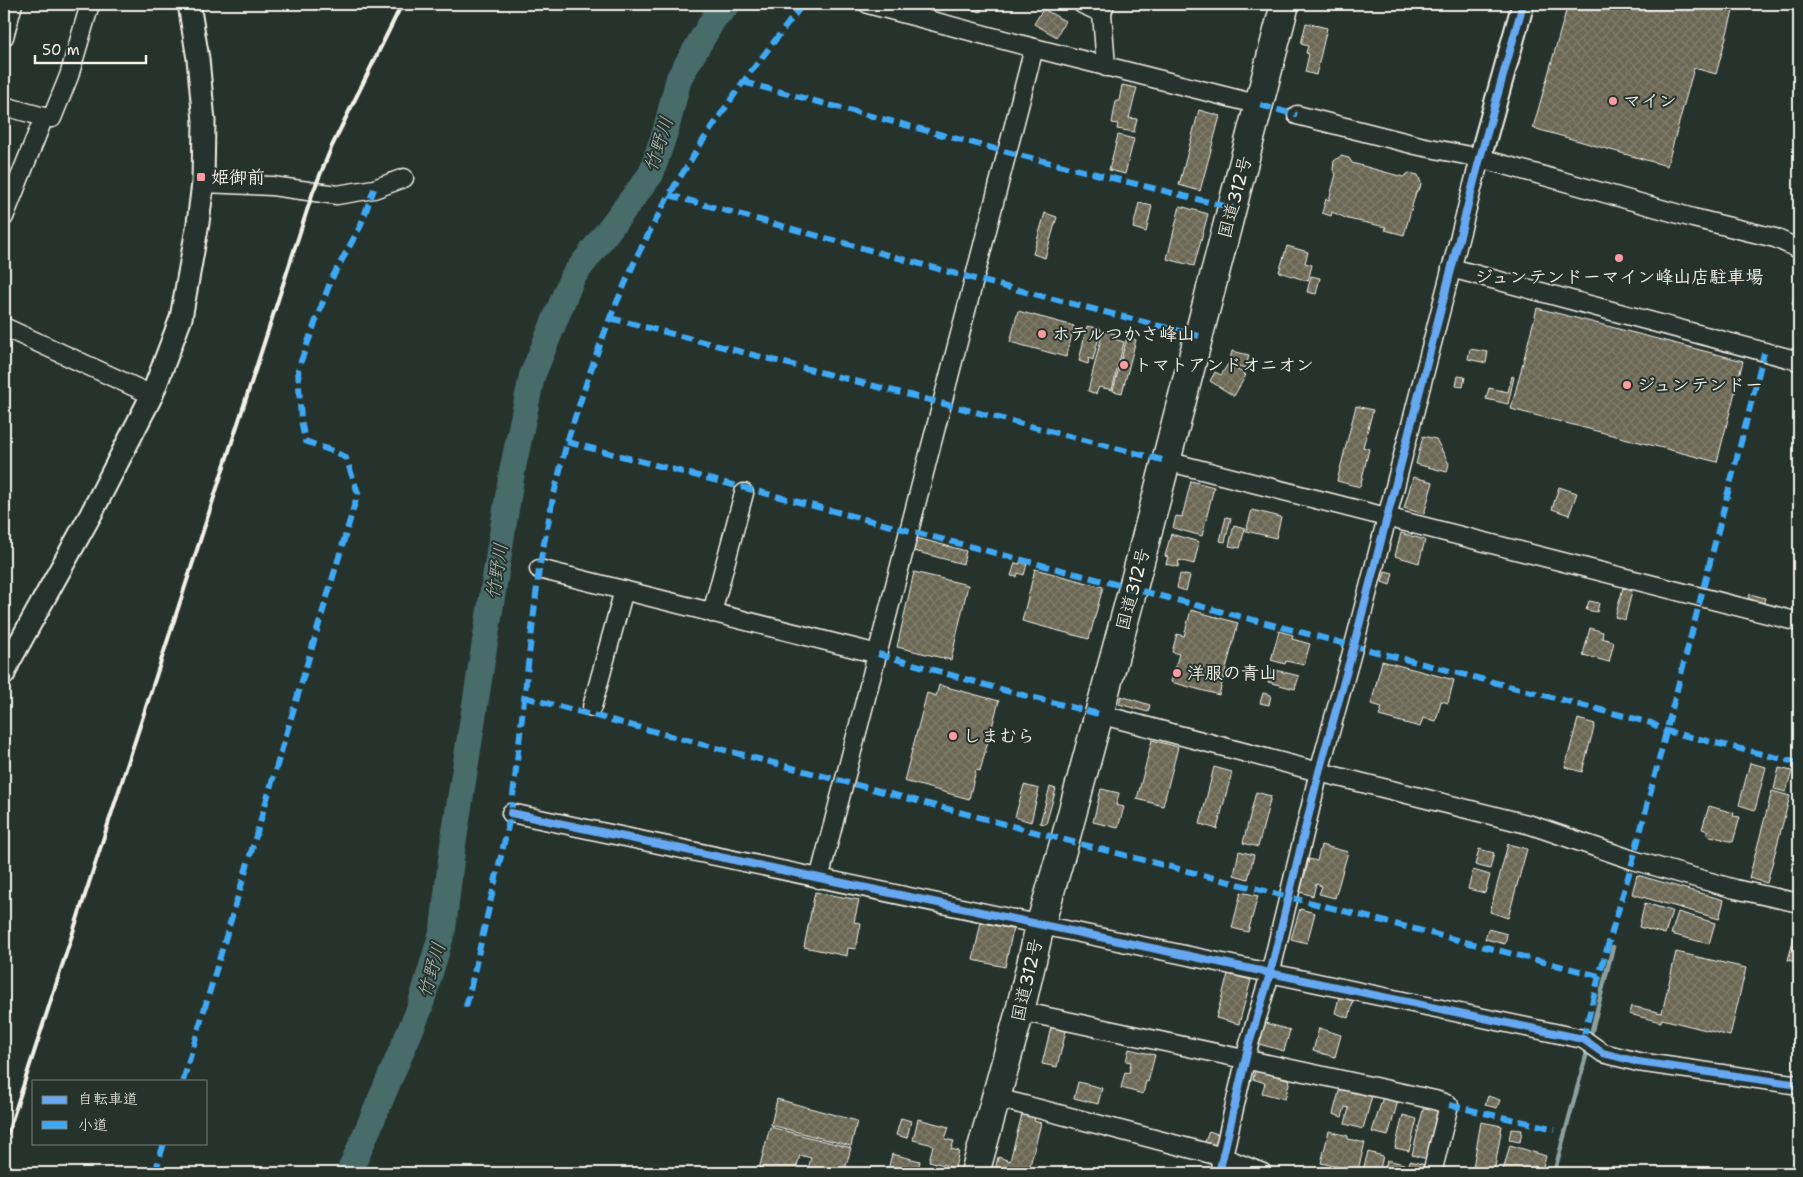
<svg xmlns="http://www.w3.org/2000/svg" width="1803" height="1177" viewBox="0 0 1803 1177" font-family="'Shantell Sans','Klee One',sans-serif">
<defs>
<pattern id="building-cross-hatch" width="8" height="8" patternUnits="userSpaceOnUse" patternTransform="scale(1.25)"><rect width="8" height="8" fill="#6b6754"/><path d="M0 0l8 8M0 8l8-8" fill="none" stroke="#817d6d"/></pattern>
</defs>
<rect width="100%" height="100%" fill="#26332d"/>
<filter id="ink" filterUnits="userSpaceOnUse"><feTurbulence type="fractalNoise" baseFrequency=".02" numOctaves="2"/><feDisplacementMap in="SourceGraphic" scale="10" xChannelSelector="R" yChannelSelector="G"/><feConvolveMatrix kernelMatrix="1 2 1 2 8 2 1 2 1" color-interpolation-filters="sRGB"/></filter>
<g filter="url(#ink)">
<g fill="none" stroke-linecap="round" stroke-linejoin="round">
<g stroke="#8ca19d" stroke-width="4.5">
<path d="M 1590,1038 L 1613,947"/>
<path d="M 1554,1173 L 1588,1049"/>
</g>
<path stroke="#476c6b" stroke-width="26" d="M 349,1173 L 419,1010 L 443,929 L 452,851 L 499,553 L 512,472 L 532,376 L 572,278 L 651,174 L 666,129 L 679,78 L 714,18 L 728,4"/>
</g>
<g fill="url(#building-cross-hatch)" stroke="#f4f1e8">
<path d="M 961,4 L 983,4 L 981,12 L 960,7 Z"/>
<path d="M 1568,4 L 1735,4 L 1716,74 L 1694,68 L 1667,166 L 1533,128 Z"/>
<path d="M 1043,9 L 1065,21 L 1057,37 L 1034,24 Z"/>
<path d="M 1306,23 L 1327,28 L 1316,75 L 1305,72 L 1309,54 L 1306,53 L 1308,46 L 1301,44 Z"/>
<path d="M 1122,85 L 1137,88 L 1129,118 L 1137,119 L 1134,132 L 1117,129 L 1118,124 L 1112,123 L 1116,101 L 1119,101 Z"/>
<path d="M 1199,110 L 1220,116 L 1200,191 L 1179,185 Z"/>
<path d="M 1118,135 L 1134,139 L 1125,174 L 1109,170 Z"/>
<path d="M 1341,156 L 1349,158 L 1352,163 L 1403,177 L 1409,173 L 1418,175 L 1421,183 L 1420,188 L 1416,192 L 1404,235 L 1385,230 L 1386,227 L 1348,219 L 1332,212 L 1331,216 L 1322,213 L 1326,199 L 1329,200 L 1336,174 L 1333,170 L 1334,161 Z"/>
<path d="M 1139,203 L 1152,206 L 1146,232 L 1133,228 Z"/>
<path d="M 1180,206 L 1208,214 L 1194,266 L 1167,259 Z"/>
<path d="M 1045,213 L 1057,217 L 1045,258 L 1033,254 Z"/>
<path d="M 1287,246 L 1308,252 L 1305,263 L 1312,265 L 1308,281 L 1279,272 Z"/>
<path d="M 1311,276 L 1320,278 L 1316,294 L 1307,292 Z"/>
<path d="M 1799,279 L 1799,307 L 1792,304 Z"/>
<path d="M 1537,308 L 1743,361 L 1717,462 L 1511,409 Z"/>
<path d="M 1018,311 L 1074,326 L 1066,357 L 1010,342 Z"/>
<path d="M 1087,326 L 1101,329 L 1093,360 L 1089,358 L 1088,364 L 1079,361 Z"/>
<path d="M 1103,331 L 1116,334 L 1114,339 L 1124,342 L 1112,390 L 1099,387 L 1096,394 L 1088,391 Z"/>
<path d="M 1127,337 L 1136,340 L 1122,393 L 1113,391 Z"/>
<path d="M 1470,349 L 1488,352 L 1486,363 L 1468,359 Z"/>
<path d="M 1232,351 L 1249,355 L 1246,368 L 1229,364 Z"/>
<path d="M 1228,364 L 1246,375 L 1234,396 L 1210,381 L 1215,372 L 1221,375 Z"/>
<path d="M 1458,376 L 1465,377 L 1463,387 L 1456,386 Z"/>
<path d="M 1512,376 L 1514,377 L 1508,404 L 1486,399 L 1489,388 L 1508,392 Z"/>
<path d="M 1356,406 L 1373,410 L 1363,447 L 1369,449 L 1360,487 L 1337,481 Z"/>
<path d="M 1423,436 L 1436,439 L 1449,464 L 1447,472 L 1416,464 Z"/>
<path d="M 1413,477 L 1433,482 L 1424,514 L 1404,508 Z"/>
<path d="M 1191,481 L 1214,487 L 1202,536 L 1173,528 L 1176,516 L 1182,517 Z"/>
<path d="M 1559,487 L 1577,493 L 1569,515 L 1552,509 Z"/>
<path d="M 1252,510 L 1281,517 L 1276,538 L 1246,531 Z"/>
<path d="M 1226,517 L 1231,518 L 1225,542 L 1220,541 Z"/>
<path d="M 1234,525 L 1245,528 L 1240,548 L 1229,546 Z"/>
<path d="M 1401,533 L 1425,540 L 1419,563 L 1395,556 Z"/>
<path d="M 1171,534 L 1199,542 L 1194,564 L 1179,560 L 1178,567 L 1166,564 L 1168,557 L 1165,556 Z"/>
<path d="M 917,538 L 966,551 L 963,564 L 914,551 Z"/>
<path d="M 1020,562 L 1027,564 L 1024,575 L 1018,573 L 1017,577 L 1011,576 L 1015,563 L 1020,564 Z"/>
<path d="M 1035,569 L 1103,587 L 1089,639 L 1022,621 Z"/>
<path d="M 1385,571 L 1393,573 L 1390,585 L 1382,582 Z"/>
<path d="M 914,572 L 968,585 L 951,660 L 897,647 Z"/>
<path d="M 1180,574 L 1190,576 L 1186,591 L 1177,588 Z"/>
<path d="M 1623,588 L 1632,591 L 1625,620 L 1615,617 Z"/>
<path d="M 1750,594 L 1765,598 L 1763,605 L 1748,600 Z"/>
<path d="M 1589,601 L 1599,603 L 1597,612 L 1586,610 Z"/>
<path d="M 1191,610 L 1238,623 L 1219,695 L 1171,682 L 1179,654 L 1172,652 L 1177,634 L 1184,636 Z"/>
<path d="M 1590,628 L 1603,632 L 1602,638 L 1614,642 L 1609,662 L 1583,655 Z"/>
<path d="M 1279,631 L 1293,635 L 1292,639 L 1310,644 L 1304,665 L 1286,661 L 1285,664 L 1271,660 Z"/>
<path d="M 1382,661 L 1454,680 L 1448,703 L 1441,701 L 1436,721 L 1423,718 L 1420,727 L 1379,716 L 1382,707 L 1371,704 Z"/>
<path d="M 1271,669 L 1299,676 L 1295,689 L 1268,682 Z"/>
<path d="M 939,685 L 999,701 L 980,771 L 976,770 L 969,799 L 904,781 L 927,693 L 936,696 Z"/>
<path d="M 1263,693 L 1271,695 L 1269,705 L 1260,703 Z"/>
<path d="M 1121,696 L 1150,705 L 1148,712 L 1119,704 Z"/>
<path d="M 1578,719 L 1595,724 L 1582,772 L 1565,767 Z"/>
<path d="M 1152,740 L 1178,747 L 1163,806 L 1137,799 Z"/>
<path d="M 1750,763 L 1766,767 L 1755,810 L 1739,805 Z"/>
<path d="M 1214,767 L 1232,772 L 1217,829 L 1200,824 Z"/>
<path d="M 1779,768 L 1792,771 L 1786,792 L 1774,789 Z"/>
<path d="M 1024,785 L 1039,789 L 1031,822 L 1015,817 Z"/>
<path d="M 1050,787 L 1056,789 L 1046,824 L 1040,823 Z"/>
<path d="M 1101,789 L 1119,793 L 1116,805 L 1124,807 L 1118,828 L 1093,822 Z"/>
<path d="M 1772,791 L 1790,796 L 1767,883 L 1749,878 Z"/>
<path d="M 1256,792 L 1271,796 L 1258,847 L 1243,843 Z"/>
<path d="M 1709,806 L 1734,813 L 1733,816 L 1740,817 L 1733,842 L 1707,835 L 1708,831 L 1702,829 Z"/>
<path d="M 1508,844 L 1527,849 L 1508,918 L 1490,912 Z"/>
<path d="M 1321,845 L 1348,852 L 1335,898 L 1319,894 L 1322,886 L 1316,884 L 1313,896 L 1300,892 L 1309,859 L 1317,861 Z"/>
<path d="M 1479,849 L 1494,853 L 1490,869 L 1475,865 Z"/>
<path d="M 1239,851 L 1254,855 L 1248,879 L 1234,875 Z"/>
<path d="M 1473,870 L 1490,875 L 1485,893 L 1468,889 Z"/>
<path d="M 1637,875 L 1724,900 L 1719,919 L 1632,894 Z"/>
<path d="M 815,892 L 859,900 L 854,922 L 861,923 L 856,949 L 848,948 L 847,956 L 804,947 Z"/>
<path d="M 1241,892 L 1258,896 L 1248,932 L 1232,928 Z"/>
<path d="M 1645,903 L 1672,911 L 1665,934 L 1639,927 Z"/>
<path d="M 1300,909 L 1315,913 L 1307,943 L 1291,939 Z"/>
<path d="M 1678,912 L 1715,923 L 1709,944 L 1671,934 Z"/>
<path d="M 981,922 L 1013,929 L 1005,967 L 973,960 Z"/>
<path d="M 1798,924 L 1799,924 L 1799,963 L 1788,960 Z"/>
<path d="M 1488,929 L 1507,934 L 1505,944 L 1485,939 Z"/>
<path d="M 1676,952 L 1746,968 L 1730,1036 L 1662,1019 L 1661,1022 L 1629,1014 L 1631,1006 L 1662,1013 Z"/>
<path d="M 1228,974 L 1251,980 L 1239,1024 L 1216,1018 Z"/>
<path d="M 1340,994 L 1354,998 L 1349,1018 L 1335,1013 Z"/>
<path d="M 1265,1023 L 1290,1030 L 1284,1051 L 1259,1044 Z"/>
<path d="M 1051,1027 L 1066,1031 L 1057,1067 L 1042,1064 Z"/>
<path d="M 1319,1028 L 1341,1035 L 1335,1057 L 1313,1051 Z"/>
<path d="M 1129,1049 L 1155,1055 L 1148,1082 L 1146,1081 L 1143,1094 L 1121,1088 L 1125,1072 L 1129,1073 L 1131,1062 L 1126,1061 Z"/>
<path d="M 1255,1070 L 1290,1080 L 1285,1099 L 1262,1093 L 1265,1083 L 1253,1079 Z"/>
<path d="M 1078,1082 L 1102,1088 L 1098,1104 L 1074,1098 Z"/>
<path d="M 1340,1088 L 1346,1090 L 1347,1088 L 1372,1096 L 1363,1129 L 1345,1124 L 1349,1108 L 1345,1107 L 1342,1117 L 1333,1114 Z"/>
<path d="M 1488,1096 L 1500,1100 L 1497,1108 L 1485,1105 Z"/>
<path d="M 1383,1097 L 1398,1101 L 1388,1136 L 1372,1132 Z"/>
<path d="M 777,1099 L 857,1121 L 851,1146 L 771,1125 Z"/>
<path d="M 1424,1106 L 1440,1111 L 1428,1159 L 1412,1155 Z"/>
<path d="M 1022,1114 L 1035,1117 L 1034,1121 L 1041,1123 L 1028,1173 L 1007,1173 L 995,1170 L 998,1157 L 1010,1161 Z"/>
<path d="M 1403,1115 L 1417,1119 L 1409,1151 L 1395,1148 Z"/>
<path d="M 901,1118 L 911,1121 L 907,1138 L 896,1135 Z"/>
<path d="M 918,1119 L 949,1127 L 945,1139 L 954,1141 L 951,1149 L 959,1151 L 955,1168 L 929,1161 L 933,1145 L 913,1140 Z"/>
<path d="M 1481,1122 L 1502,1126 L 1494,1173 L 1472,1173 Z"/>
<path d="M 770,1127 L 851,1148 L 844,1173 L 807,1173 L 811,1158 L 800,1155 L 795,1173 L 758,1173 Z"/>
<path d="M 1511,1129 L 1522,1130 L 1520,1142 L 1509,1140 Z"/>
<path d="M 1209,1131 L 1221,1135 L 1217,1146 L 1205,1142 Z"/>
<path d="M 1329,1131 L 1348,1136 L 1348,1139 L 1365,1143 L 1357,1173 L 1342,1173 L 1343,1168 L 1321,1163 Z"/>
<path d="M 1510,1145 L 1546,1156 L 1541,1173 L 1512,1173 L 1503,1171 Z"/>
<path d="M 1368,1152 L 1383,1156 L 1379,1173 L 1362,1173 Z"/>
<path d="M 892,1154 L 920,1161 L 917,1173 L 887,1173 Z"/>
<path d="M 1387,1160 L 1404,1164 L 1402,1173 L 1384,1173 Z"/>
<path d="M 1410,1161 L 1425,1165 L 1423,1173 L 1407,1173 Z"/>
</g>
<g fill="none" stroke-linecap="round" stroke-linejoin="round">
<g stroke="#f4f1e8" stroke-width="21">
<g id="minor">
<path d="M 868,4 L 1034,48 L 1260,105"/>
<path d="M 1082,4 L 1102,13"/>
<path d="M 1105,4 L 1102,13 L 1106,67"/>
<path d="M 4,37 L 13,4"/>
<path d="M 4,106 L 44,117 L 4,217"/>
<path d="M 1297,115 L 1420,146 L 1480,158 L 1693,218 L 1775,238 L 1799,249"/>
<path d="M 44,117 L 52,118 L 69,76 L 90,4"/>
<path d="M 203,183 L 272,186 L 337,195 L 374,189 L 404,178"/>
<path d="M 1451,268 L 1799,361"/>
<path d="M 4,327 L 152,395"/>
<path d="M 1166,461 L 1799,622"/>
<path d="M 539,569 L 878,654"/>
<path d="M 712,613 L 744,493"/>
<path d="M 592,707 L 624,590"/>
<path d="M 1099,714 L 1319,772 L 1531,825 L 1633,860 L 1735,889 L 1799,903"/>
<path d="M 511,813 L 1583,1039 L 1603,1053 L 1638,1062 L 1799,1085"/>
<path d="M 819,879 L 1034,48"/>
<path d="M 1020,1011 L 1435,1100 L 1449,1105 L 1432,1173"/>
<path d="M 997,1098 L 1223,1157 L 1263,1173"/>
<path d="M 1219,1173 L 1249,1044 L 1270,974 L 1319,772 L 1354,645 L 1480,158"/>
</g>
</g>
<g stroke="#f4f1e8" stroke-width="25">
<g id="tertiary">
<path d="M 1480,158 L 1523,4"/>
<path d="M 4,674 L 9,662 L 91,514 L 152,395 L 181,318 L 198,223 L 203,183 L 204,121 L 198,59 L 189,4"/>
</g>
</g>
<g stroke="#f4f1e8" stroke-width="31">
<path id="trunk" d="M 975,1173 L 1020,1011 L 1040,926 L 1065,840 L 1133,588 L 1285,4"/>
</g>
<use href="#minor" stroke="#26332d" stroke-width="18"/>
<use href="#tertiary" stroke="#26332d" stroke-width="21"/>
<use href="#trunk" stroke="#26332d" stroke-width="28"/>
<path stroke="#f4f1e8" stroke-width="4" d="M 4,1145 L 313,192 L 332,146 L 402,4"/>
<g stroke="#3fa9f5" stroke-width="6" stroke-dasharray="12 6" stroke-linecap="butt">
<path d="M 743,82 L 1007,152 L 1233,208"/>
<path d="M 1260,105 L 1297,115"/>
<path d="M 669,195 L 975,279 L 1199,336"/>
<path d="M 610,318 L 1166,461"/>
<path d="M 567,442 L 1651,723 L 1666,731 L 1799,763"/>
<path d="M 878,654 L 1007,691 L 1099,714"/>
<path d="M 524,697 L 1065,840 L 1599,976"/>
<path d="M 466,1007 L 511,813 L 539,569 L 553,498 L 567,442 L 589,375 L 610,318 L 638,254 L 669,195 L 702,142 L 743,82 L 803,4"/>
<path d="M 1583,1039 L 1599,976 L 1633,860 L 1764,353"/>
<path d="M 183,1081 L 358,493 L 346,458 L 335,452 L 305,441 L 301,420 L 298,369 L 331,280 L 360,227 L 374,189"/>
<path d="M 1449,1105 L 1555,1129"/>
<path d="M 155,1173 L 164,1143"/>
</g>
<g stroke="#26332d" stroke-width="11">
<g id="cycleway">
<path d="M 511,813 L 1583,1039 L 1603,1053 L 1638,1062 L 1799,1085"/>
<path d="M 1219,1173 L 1249,1044 L 1270,974 L 1319,772 L 1354,645 L 1480,158 L 1523,4"/>
</g>
</g>
<use href="#cycleway" stroke="#66a8f1" stroke-width="8"/>
</g>
</g>
<g fill="#ff9aa2" stroke="#26332d" stroke-width="2">
<circle cx="1613" cy="101" r="5"/>
<rect x="196" y="172" width="10" height="10" rx="2.5"/>
<circle cx="1619" cy="258" r="5"/>
<circle cx="1042" cy="334" r="5"/>
<circle cx="1124" cy="365" r="5"/>
<circle cx="1627" cy="385" r="5"/>
<circle cx="1177" cy="673" r="5"/>
<circle cx="953" cy="736" r="5"/>
</g>
<g text-anchor="middle" stroke-width="4" stroke-linejoin="round" paint-order="stroke">
<g font-size="18" font-weight="bold" fill="#f4f1e8" stroke="#26332d" text-anchor="start">
<text x="1623" y="107">マイン</text>
<text x="211" y="183">姫御前</text>
<text x="1619" y="283" text-anchor="middle">ジュンテンドーマイン峰山店駐車場</text>
<text x="1052" y="340">ホテルつかさ峰山</text>
<text x="1134" y="371">トマトアンドオニオン</text>
<text x="1637" y="391">ジュンテンドー</text>
<text x="1187" y="679">洋服の青山</text>
<text x="963" y="742">しまむら</text>
</g>
<g font-size="18" fill="#f4f1e8" stroke="#26332d">
<text transform="translate(1235 197) rotate(-75)" y="6">国道312号</text>
<text transform="translate(1133 589) rotate(-75)" y="6">国道312号</text>
<text transform="translate(1027 980) rotate(-77)" y="6">国道312号</text>
</g>
<g font-size="19" font-style="italic" fill="#afbcb6" stroke="#26332d">
<text transform="translate(658 144) rotate(-72)" y="7">竹野川</text>
<text transform="translate(496 571) rotate(-81)" y="7">竹野川</text>
<text transform="translate(431 970) rotate(-74)" y="7">竹野川</text>
</g>
</g>
<rect width="1803" height="1177" fill="none" stroke="#26332d" stroke-width="20"/>
<rect x="10" y="10" width="1783" height="1157" fill="none" stroke="#f4f1e8" stroke-width="2" filter="url(#ink)"/>
<rect x="32" y="1080" width="175" height="65" fill="#26332d" stroke="#787f78"/>
<rect x="42" y="1096" width="25" height="8" fill="#66a8f1" stroke="#787f78"/>
<text x="78" y="1104" font-size="15" fill="#f4f1e8">自転車道</text>
<rect x="42" y="1121" width="25" height="8" fill="#3fa9f5" stroke="#787f78"/>
<text x="78" y="1130" font-size="15" fill="#f4f1e8">小道</text>
<path d="M35 55v8h111v-8" fill="none" stroke="#f4f1e8" stroke-width="2.5"/>
<text x="42" y="55" font-size="15" fill="#f4f1e8" stroke="#26332d" stroke-width="4" paint-order="stroke">50 m</text>
</svg>
